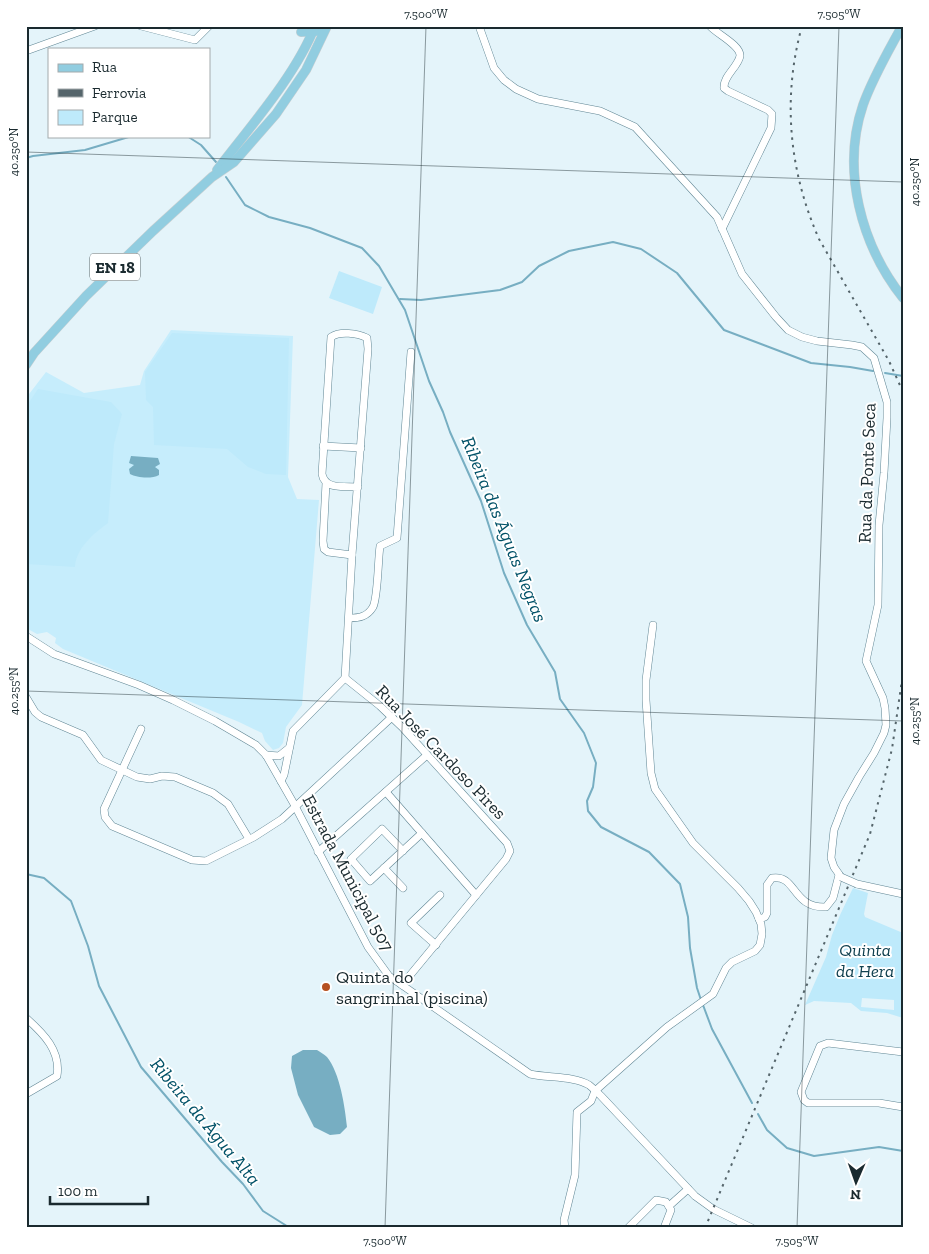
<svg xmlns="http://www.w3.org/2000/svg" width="929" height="1254" viewBox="0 0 929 1254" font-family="'Zilla Slab',serif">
<rect width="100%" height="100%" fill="#e4f4fa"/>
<path fill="#c6edfc" d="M 171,330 L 293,336 L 288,477 L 297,499 L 319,500 L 302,705 L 286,727 L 283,743 L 279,748 L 273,750 L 265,741 L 262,733 L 239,722 L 63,649 L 55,643 L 56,638 L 47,632 L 37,634 L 26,628 L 26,398 L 46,372 L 84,393 L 140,385 L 144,371 Z"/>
<g fill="#beeafb" fill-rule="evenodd">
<path d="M 339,271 L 382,287 L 373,314 L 329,298 Z"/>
<path d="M 172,333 L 289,338 L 286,475 L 266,474 L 248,467 L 227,449 L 154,445 L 153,407 L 146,400 L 145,372 Z"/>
<path d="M 38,389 L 111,402 L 122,414 L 114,444 L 108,523 C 94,533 76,548 75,567 L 26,564 L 26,407 Z"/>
<path d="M 853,888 L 868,893 L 864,914 L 865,917 L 903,933 L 903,1018 L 887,1013 L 861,1011 L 851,1003 L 814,1001 L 805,1005 L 826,957 L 832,935 L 840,915 ZM 862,998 L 894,1000 L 894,1010 L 861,1007 Z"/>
</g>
<g fill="#77aec2">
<path d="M 131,456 L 158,458 L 160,464 L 155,467 L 159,470 L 159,475 C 152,479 137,478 130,474 L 129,469 L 134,465 L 129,463 Z"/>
<path d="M 303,1050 L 317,1050 C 320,1052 324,1054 327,1057 C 340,1073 345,1107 347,1127 L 340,1134 L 330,1135 L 314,1127 L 298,1095 L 291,1068 L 292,1056 Z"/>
</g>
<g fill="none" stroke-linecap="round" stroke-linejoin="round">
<g stroke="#77aec2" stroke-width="2">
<path d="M 187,136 L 201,145 L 216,162"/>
<path d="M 26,158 L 33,156 L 85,150 L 132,136"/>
<path d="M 226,177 L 245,205 L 269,217 L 310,228 L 362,248 L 379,266 L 405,310 L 429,381 L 443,412 L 450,432 L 481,501 L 504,573 L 527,625 L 555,672 L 560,699 L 584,733 L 596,763 L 593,787 L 587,801 L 588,811 L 601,827 L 649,852 L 680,884 L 688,917 L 690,948 L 697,988 L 701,1000"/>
<path d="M 400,299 L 421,300 L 500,290 L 522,282 L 539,266 L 569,251 L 613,242 L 641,249 L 677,273 L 724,330 L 811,363 L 850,367 L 873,371"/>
<path d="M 885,373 L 903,376"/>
<path d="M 26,874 L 44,878 L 71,901 L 88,946 L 99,986 L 141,1067 L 222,1162 L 243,1184 L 263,1211 L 290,1228"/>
<path d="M 703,1005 L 712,1029 L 752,1103"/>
<path d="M 758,1114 L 767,1130 L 787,1148 L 814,1156 L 879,1147 L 903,1151"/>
</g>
<g stroke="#608694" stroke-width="8">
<g id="minor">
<path d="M 141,26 L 195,40 L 209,26"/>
<path d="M 479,26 L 494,68 L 504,80 L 516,89 L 538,99 L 600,111 L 635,127 L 717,217 L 742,274 L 776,317 L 788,330 L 802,337 L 817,341 L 852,345 L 862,347 L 874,358 L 887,402 L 887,418 L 884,473 L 879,525 L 878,605 L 866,661 L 883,698 L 885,708 L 886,725 L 884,733 L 874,753 L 859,777 L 844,804 L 834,830 L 831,858 L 834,867 L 841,877"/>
<path d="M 710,26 C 715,33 741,45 740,56 C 738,67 723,76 724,88 L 728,91 L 768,110 L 772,114 L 771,128 L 722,229"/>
<path d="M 26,51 L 95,26"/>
<path d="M 323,446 L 361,448"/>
<path d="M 326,483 L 323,541 L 324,549 L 328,552 L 352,555 L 368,349 L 367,338 C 357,333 340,331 331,337 L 322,474 C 325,490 344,486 358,487"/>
<path d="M 349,618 C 359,618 367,617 373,607 C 378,597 378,559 380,546 L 397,538 L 411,352"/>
<path d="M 26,636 L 54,654 L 139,685 L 173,700 L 215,721 L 256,745 L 266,755 L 294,804 L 368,947 L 389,976 L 530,1074 C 547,1078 575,1076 589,1085 C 593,1088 597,1092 601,1096 L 695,1196 L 713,1209 L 752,1228"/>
<path d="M 345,678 L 380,706 L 402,727 L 507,843 L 510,851 L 506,859 L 402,985"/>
<path d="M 26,697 L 35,712 L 41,717 L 83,735 L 101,760 L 137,777 L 150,779 L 162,776 L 175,777 L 213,793 L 228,804 L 249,839"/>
<path d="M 141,729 L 104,809 L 105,817 L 112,826 L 192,860 L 206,861 L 254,837 L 282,819 L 392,717"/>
<path d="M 266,755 L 279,756 L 289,748"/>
<path d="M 281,781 L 284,775 L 293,731 L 345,678 L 352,555"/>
<path d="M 386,792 L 476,895"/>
<path d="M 403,851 L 382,829 L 351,859 L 370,881 L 422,833"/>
<path d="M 318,852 L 427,755"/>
<path d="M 384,868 L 403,888"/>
<path d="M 857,884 L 903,894"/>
<path d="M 759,919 L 765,917 L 767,913 L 767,885 L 772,878 C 797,874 791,908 826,907 L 833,898 L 839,875"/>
<path d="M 436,945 L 411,923 L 440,895"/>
<path d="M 26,1018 C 44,1034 61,1051 57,1076 L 26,1094"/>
<path d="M 903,1052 L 828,1043 L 820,1046 L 801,1092 L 804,1100 L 808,1103 L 879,1103 L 903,1107"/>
<path d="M 669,1206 L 688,1189"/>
<path d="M 565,1228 L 564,1220 L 575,1175 L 577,1112 L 591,1101 L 595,1091 L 667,1027 L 713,994 L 726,968 L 732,962 L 755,951 L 760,945 L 762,934 L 761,924 L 756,912 L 749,901 L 738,888 L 693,843 L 655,789 L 651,773 L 646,700 L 646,680 L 653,625"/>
<path d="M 628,1228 L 656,1200 L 666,1202 L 671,1210 L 664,1228"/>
</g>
</g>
<g stroke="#cdd0d1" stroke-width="10">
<g id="major">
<path d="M 902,26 C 888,52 873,77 863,105 C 841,170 861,245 903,298"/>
<path d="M 301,32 L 318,31"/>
<path d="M 217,170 C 249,128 296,75 315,26"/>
<path d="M 26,365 L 34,353 L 86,296 L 153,231 L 212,177 L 234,162 L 276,114 L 306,70 L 327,26"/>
</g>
</g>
<use href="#minor" stroke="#fff" stroke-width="7"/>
<use href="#major" stroke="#91cde0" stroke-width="9"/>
<g stroke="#55656b" stroke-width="2" stroke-dasharray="2.5 5" stroke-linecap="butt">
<path d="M 802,26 C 782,98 789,171 819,239 L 889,361 L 903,392"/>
<path d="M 705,1228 L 870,834 L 892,749 L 903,673"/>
</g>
<g stroke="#608694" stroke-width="8" stroke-linecap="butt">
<path id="minor-bridge" d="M 841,877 L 857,884"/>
</g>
<use href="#minor-bridge" stroke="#fff" stroke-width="7"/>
</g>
<path fill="none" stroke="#1a2a2f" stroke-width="1" stroke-opacity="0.45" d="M 26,152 L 903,182M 26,691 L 903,721M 385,1228 L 426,26M 797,1228 L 839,26"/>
<circle fill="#b65121" stroke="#fff" stroke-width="2" cx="326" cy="987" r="5"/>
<g text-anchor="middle" stroke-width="4" stroke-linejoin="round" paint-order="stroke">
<rect fill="#fff" stroke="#5f6a6d" stroke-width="1" x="90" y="253.5" width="50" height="27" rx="4"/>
<g font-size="16" font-weight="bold" fill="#1a2a2f">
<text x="115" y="273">EN 18</text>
</g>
<g font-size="18" fill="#1a2a2f" stroke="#fff">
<text transform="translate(867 473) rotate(-88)" y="6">Rua da Ponte Seca</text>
<text transform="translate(441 752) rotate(46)" y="6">Rua José Cardoso Pires</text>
<text transform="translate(348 873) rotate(62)" y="6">Estrada Municipal 507</text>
</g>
<g font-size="18" font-style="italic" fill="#104150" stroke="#fff">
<text x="865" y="956">Quinta<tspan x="865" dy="21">da Hera</tspan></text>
</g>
<g font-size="18" fill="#1a2a2f" stroke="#fff" text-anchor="start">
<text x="336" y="983">Quinta do<tspan x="336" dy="21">sangrinhal (piscina)</tspan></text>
</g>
<g font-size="19" font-style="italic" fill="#005167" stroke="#fff">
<text transform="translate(505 529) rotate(68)" y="7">Ribeira das Águas Negras</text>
<text transform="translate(206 1121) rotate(50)" y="7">Ribeira da Água Alta</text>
</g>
</g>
<rect width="929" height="1254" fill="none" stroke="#ffffff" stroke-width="55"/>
<rect x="48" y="48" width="162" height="90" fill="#ffffff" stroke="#a3aaac"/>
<rect x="58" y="64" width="25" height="8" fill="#91cde0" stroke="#a3aaac"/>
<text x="92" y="72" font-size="15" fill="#1a2a2f">Rua</text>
<rect x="58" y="89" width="25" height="8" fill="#55656b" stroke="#a3aaac"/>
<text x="92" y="98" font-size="15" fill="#1a2a2f">Ferrovia</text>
<rect x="58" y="110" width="25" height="15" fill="#beeafb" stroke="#a3aaac"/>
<text x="92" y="122" font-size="15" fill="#1a2a2f">Parque</text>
<g transform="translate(856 1182) rotate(182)" stroke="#ffffff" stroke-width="4" paint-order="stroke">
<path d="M0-4L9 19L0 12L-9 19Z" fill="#1a2a2f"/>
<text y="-8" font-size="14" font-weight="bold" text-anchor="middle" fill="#1a2a2f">N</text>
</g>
<path d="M50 1196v8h98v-8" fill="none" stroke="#1a2a2f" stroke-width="2.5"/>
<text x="58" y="1196" font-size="15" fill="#1a2a2f" stroke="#ffffff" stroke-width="4" paint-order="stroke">100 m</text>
<rect x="28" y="28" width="874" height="1198" fill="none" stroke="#1a2a2f" stroke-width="2"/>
<g font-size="12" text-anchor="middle" fill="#1a2a2f">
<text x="426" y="18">7.500°W</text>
<text x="839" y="18">7.505°W</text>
<text transform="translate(14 152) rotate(-90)" y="4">40.250°N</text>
<text transform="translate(915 182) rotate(-90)" y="4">40.250°N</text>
<text transform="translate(14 691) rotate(-90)" y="4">40.255°N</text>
<text transform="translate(915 721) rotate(-90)" y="4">40.255°N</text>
<text x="385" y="1245">7.500°W</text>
<text x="797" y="1245">7.505°W</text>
</g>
</svg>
